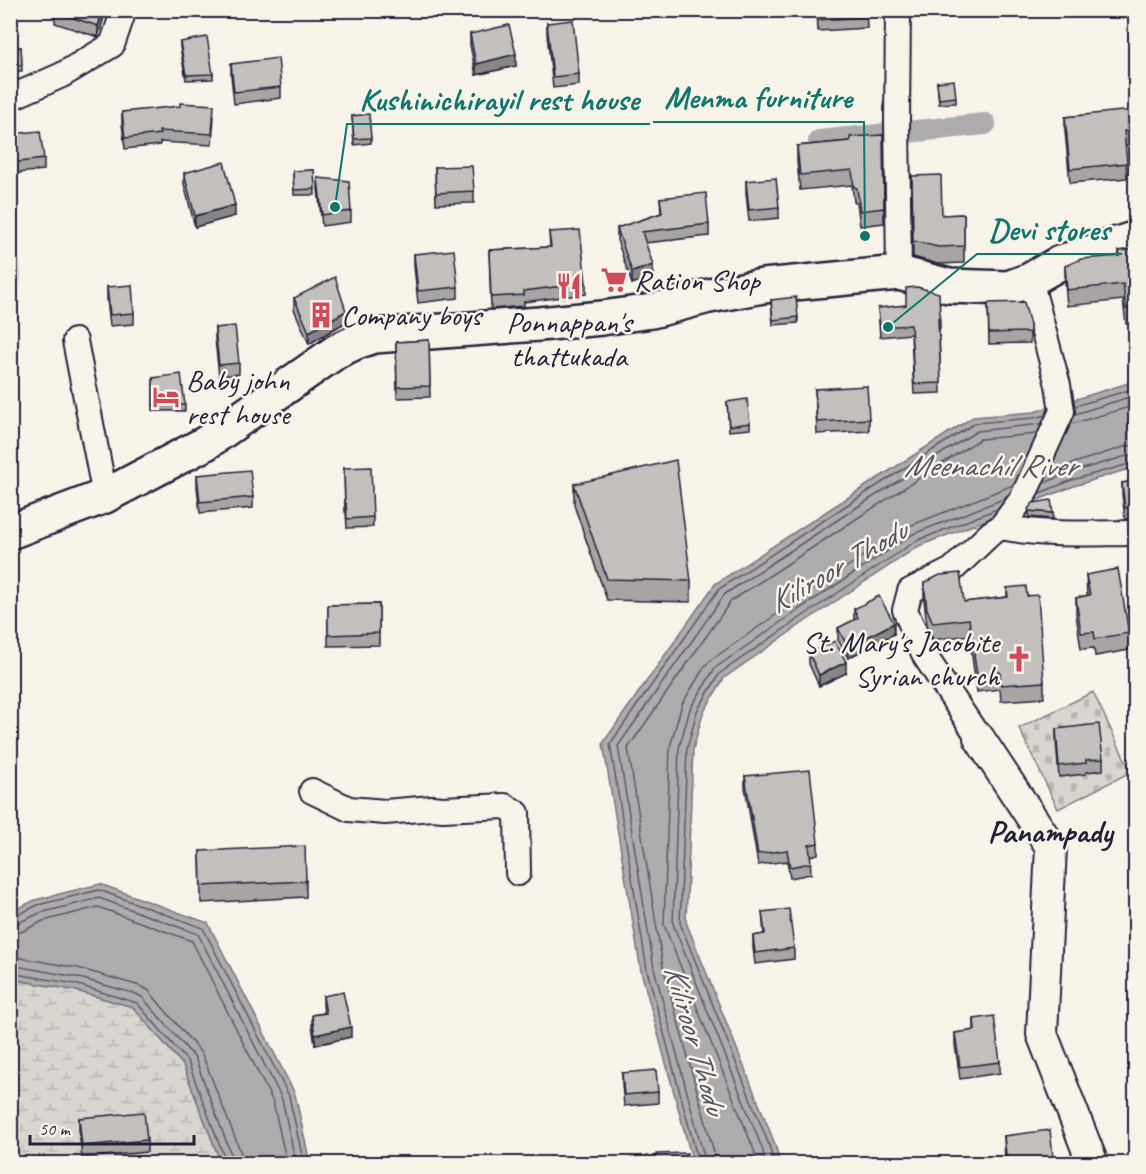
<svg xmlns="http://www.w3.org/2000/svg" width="1146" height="1174" viewBox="0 0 1146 1174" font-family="Caveat,sans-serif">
<defs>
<pattern id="wetland-marsh" width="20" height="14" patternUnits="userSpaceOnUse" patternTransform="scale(1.5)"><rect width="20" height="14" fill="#d8d5cf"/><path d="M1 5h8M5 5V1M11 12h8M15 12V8" fill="none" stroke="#b9b7b3"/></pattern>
<pattern id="cemetery-stones" width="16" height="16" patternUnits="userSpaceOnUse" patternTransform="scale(1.5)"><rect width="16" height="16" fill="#d8d5cf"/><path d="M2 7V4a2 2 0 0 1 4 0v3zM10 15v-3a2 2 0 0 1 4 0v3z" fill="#b9b7b3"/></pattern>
</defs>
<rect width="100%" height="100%" fill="#f7f3e8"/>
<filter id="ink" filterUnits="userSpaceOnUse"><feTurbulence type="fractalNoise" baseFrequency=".0167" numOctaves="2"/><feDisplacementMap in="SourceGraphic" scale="12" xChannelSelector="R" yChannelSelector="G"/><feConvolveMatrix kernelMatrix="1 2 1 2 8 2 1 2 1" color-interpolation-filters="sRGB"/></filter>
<g filter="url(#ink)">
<path fill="url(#wetland-marsh)" stroke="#7d7c85" stroke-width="1.5" d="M 10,979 L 73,990 L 133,1007 L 183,1065 L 221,1163 L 11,1163 Z"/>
<path fill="url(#cemetery-stones)" stroke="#7d7c85" stroke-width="1.5" d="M 1093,692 L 1131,772 L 1058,809 L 1019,728 Z"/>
<g fill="#aeabad" stroke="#76747f" stroke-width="1.5">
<path d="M 1135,381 L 1135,467 L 1074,486 L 919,546 L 806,621 L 724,678 L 703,713 L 693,749 L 686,922 L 775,1144 L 780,1163 L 693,1163 L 641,971 L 603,743 L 715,584 L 841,502 L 973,417 L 1034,412 Z"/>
<path d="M 100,884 L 208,923 L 295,1094 L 310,1163 L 221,1163 L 183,1065 L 133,1007 L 73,990 L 11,979 L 11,912 L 35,900 Z"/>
</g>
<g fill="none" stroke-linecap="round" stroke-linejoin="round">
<g stroke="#5a5969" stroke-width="1.5">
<path d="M 1075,406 L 1136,388"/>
<path d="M 1075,414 L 1136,395"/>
<path d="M 1071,424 L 1136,405"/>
<path d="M 1049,471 L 1127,446 L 1136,445"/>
<path d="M 1044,483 L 1069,473 L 1130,455 L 1136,454"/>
<path d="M 1040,493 L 1072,480 L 1136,462"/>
<path d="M 10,917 L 15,916 L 38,905 L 99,890 L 203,928 L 289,1096 L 304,1164"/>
<path d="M 10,924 L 18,923 L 40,913 L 99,898 L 198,934 L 282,1099 L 296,1164"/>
<path d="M 10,933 L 21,932 L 43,921 L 98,907 L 192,941 L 273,1102 L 287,1164"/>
<path d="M 10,956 L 78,968 L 140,986 L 148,990 L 202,1054 L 241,1153 L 242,1164"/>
<path d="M 10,965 L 76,977 L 136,994 L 142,997 L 195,1058 L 232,1157 L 233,1164"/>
<path d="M 10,973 L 75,984 L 137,1003 L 188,1062 L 225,1159 L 226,1164"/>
<path d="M 699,1164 L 647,970 L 610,744 L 719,589 L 844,507 L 975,423 L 1034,418 L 1046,415"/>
<path d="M 706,1164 L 654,968 L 618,746 L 725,594 L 848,513 L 977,431 L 1041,424"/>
<path d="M 715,1164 L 715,1156 L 663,967 L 628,748 L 731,601 L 853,521 L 980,439 L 1037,434"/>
<path d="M 757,1164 L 754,1150 L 664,925 L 670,747 L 682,704 L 705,666 L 711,660 L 793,603 L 907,527 L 1013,485"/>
<path d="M 766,1164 L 762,1148 L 673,924 L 679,748 L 690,709 L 715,668 L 798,610 L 913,534 L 1006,498"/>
<path d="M 774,1164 L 769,1145 L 680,923 L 687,749 L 697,711 L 720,673 L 803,616 L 916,541 L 997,509"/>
</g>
<path stroke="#aeabad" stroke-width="22" d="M 819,141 L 985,124"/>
<g stroke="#22223b" stroke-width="28">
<g id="minor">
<path d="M 898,10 L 897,121 L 899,273"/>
<path d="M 10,98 L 62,75 L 112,45 L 124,10"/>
<path d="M 75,341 L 105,496"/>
<path d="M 1001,527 C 1045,536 1091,533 1136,533"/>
<path d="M 979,738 L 925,656 L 905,610 L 910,591 L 952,570 L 991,533 L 1001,527 L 1022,499 L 1062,411 L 1058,385 L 1030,280"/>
<path d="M 312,791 L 349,809 L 385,812 L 432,808 L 443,809 L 505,806 L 517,813 L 518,873"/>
</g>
</g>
<g stroke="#22223b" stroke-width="34">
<path id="tertiary" d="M 979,738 L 1051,847 L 1042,1034 L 1093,1164"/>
</g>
<g stroke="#22223b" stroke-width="38">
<path id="secondary" d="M 10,532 L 105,496 L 206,443 L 337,351 L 356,342 L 374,336 L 539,324 L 602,318 L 652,311 L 709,296 L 763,286 L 899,273 L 949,286 L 1008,288 L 1030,280 L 1061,262 L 1136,238"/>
</g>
<use href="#minor" stroke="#f7f3e8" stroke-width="24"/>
<use href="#tertiary" stroke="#f7f3e8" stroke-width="30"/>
<use href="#secondary" stroke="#f7f3e8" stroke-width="33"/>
</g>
<g fill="#a7a4a3" stroke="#22223b" stroke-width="1.5">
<path d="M 55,10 L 106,10 L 98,37 L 55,23 Z"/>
<path d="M 817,10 L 866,10 L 867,28 L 818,31 Z"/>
<path d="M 547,23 L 579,74 L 579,85 L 553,88 L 547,34 Z"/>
<path d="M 470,34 L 516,66 L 476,75 L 470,45 Z"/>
<path d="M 180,42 L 213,74 L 213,79 L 186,80 L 180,47 Z"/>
<path d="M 21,47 L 22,71 L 10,71 L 10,48 Z"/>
<path d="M 231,64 L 281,87 L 281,98 L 234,104 L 231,75 Z"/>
<path d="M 937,82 L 956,97 L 956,103 L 939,104 Z"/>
<path d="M 1136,111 L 1136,146 L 1125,146 L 1127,178 L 1070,183 L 1065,131 L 1065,117 Z"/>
<path d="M 122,112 L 214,116 L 212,145 L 160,142 L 160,145 L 125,149 L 122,123 Z"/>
<path d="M 352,116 L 371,138 L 371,143 L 354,145 Z"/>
<path d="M 10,134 L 44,159 L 44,170 L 10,174 Z"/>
<path d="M 883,135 L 884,223 L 860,226 L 857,203 L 854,202 L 852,185 L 800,190 L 797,161 L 797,146 L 850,141 Z"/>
<path d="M 435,167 L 474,191 L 474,203 L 436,204 Z"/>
<path d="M 314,170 L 315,195 L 294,195 L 293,171 Z"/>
<path d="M 184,173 L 235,216 L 195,227 L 184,184 Z"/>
<path d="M 912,176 L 942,215 L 964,214 L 964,263 L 938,264 L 913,257 Z"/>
<path d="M 318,178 L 351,211 L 351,222 L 322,226 L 318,189 Z"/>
<path d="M 746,181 L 779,207 L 779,218 L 749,221 L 746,193 Z"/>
<path d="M 660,198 L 709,224 L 709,236 L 645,243 L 653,276 L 632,284 L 617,240 L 617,228 L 661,213 Z"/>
<path d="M 549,232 L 586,283 L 586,294 L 524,302 L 524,306 L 491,309 L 489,250 L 550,247 Z"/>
<path d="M 10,243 L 19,271 L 19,282 L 10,282 Z"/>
<path d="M 1136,249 L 1136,323 L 1126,324 L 1123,300 L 1067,306 L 1065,282 L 1065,266 L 1119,256 L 1119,251 Z"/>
<path d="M 414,254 L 458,287 L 458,298 L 418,303 L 414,266 Z"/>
<path d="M 107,287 L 134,313 L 134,324 L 110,326 L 107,299 Z"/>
<path d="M 294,298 L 346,322 L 309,344 L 294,309 Z"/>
<path d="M 771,300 L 798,317 L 798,323 L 773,325 Z"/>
<path d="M 988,303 L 1030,325 L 1030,343 L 989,344 Z"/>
<path d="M 878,308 L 940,318 L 940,328 L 939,328 L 941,393 L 914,394 L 911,334 L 880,337 Z"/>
<path d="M 215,328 L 239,363 L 239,374 L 219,376 L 215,339 Z"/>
<path d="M 429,340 L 430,397 L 397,398 L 396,342 Z"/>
<path d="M 153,378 L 185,405 L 185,411 L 153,411 Z"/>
<path d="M 815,389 L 869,419 L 869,431 L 817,434 Z"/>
<path d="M 727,402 L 750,423 L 750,429 L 729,431 Z"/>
<path d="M 344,468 L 373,517 L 373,527 L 347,528 L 346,512 L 345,512 Z"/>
<path d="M 197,475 L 253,497 L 253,508 L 200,513 L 197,487 Z"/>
<path d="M 1136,481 L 1136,519 L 1125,519 L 1122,494 L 1122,483 Z"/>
<path d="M 574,484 L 691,581 L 691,602 L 607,600 L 574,505 Z"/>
<path d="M 1029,511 L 1053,513 L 1053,519 L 1029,517 Z"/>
<path d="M 1086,575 L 1129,633 L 1129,650 L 1095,656 L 1094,648 L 1081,649 L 1076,614 L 1076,598 L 1087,596 Z"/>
<path d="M 924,583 L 964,602 L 1007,597 L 1007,588 L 1027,596 L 1044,682 L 1044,698 L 1001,701 L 1000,689 L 977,692 L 969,635 L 933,640 L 927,625 L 924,600 Z"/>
<path d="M 379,604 L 379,645 L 328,646 L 328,605 Z"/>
<path d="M 854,609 L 894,634 L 848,658 L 838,640 L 838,628 L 854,620 Z"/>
<path d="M 809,653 L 846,673 L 819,686 L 809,664 Z"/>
<path d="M 1056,729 L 1103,759 L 1103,770 L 1086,772 L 1086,774 L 1059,777 L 1056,740 Z"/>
<path d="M 745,776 L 818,843 L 818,854 L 810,856 L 811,874 L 790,878 L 787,861 L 758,865 L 745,787 Z"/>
<path d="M 200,851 L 306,881 L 306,897 L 201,903 Z"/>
<path d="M 762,912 L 794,948 L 794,959 L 755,964 L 753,947 L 753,936 L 764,934 Z"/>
<path d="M 323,996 L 351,1037 L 315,1045 L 312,1025 L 312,1015 L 324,1013 L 323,1005 Z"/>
<path d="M 974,1019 L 1000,1062 L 1000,1073 L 960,1079 L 955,1045 L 955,1033 L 974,1031 Z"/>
<path d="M 622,1073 L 658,1092 L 658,1103 L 624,1106 L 622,1084 Z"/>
<path d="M 79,1118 L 147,1140 L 147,1152 L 82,1158 L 79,1130 Z"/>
<path d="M 1004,1136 L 1054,1164 L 1005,1164 Z"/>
</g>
<g fill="#888684" stroke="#22223b" stroke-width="1.5">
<path d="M 103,10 L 106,10 L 98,37 L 98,26 Z"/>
<path d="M 516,54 L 516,66 L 476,75 L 476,64 Z"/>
<path d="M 235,205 L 235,216 L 195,227 L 195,216 Z"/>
<path d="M 653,265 L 653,276 L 632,284 L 632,272 Z"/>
<path d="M 346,311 L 346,322 L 309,344 L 309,332 Z"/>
<path d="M 894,623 L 894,634 L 848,658 L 848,647 Z"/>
<path d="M 846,662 L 846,673 L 819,686 L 819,675 Z"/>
<path d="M 351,1027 L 351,1037 L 315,1045 L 315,1035 Z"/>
</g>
<g fill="#c2bfbd" stroke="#22223b" stroke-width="1.5">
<path d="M 55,10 L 103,10 L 98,26 L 55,12 Z"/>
<path d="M 818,10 L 866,10 L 867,17 L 818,20 Z"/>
<path d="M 573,20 L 579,74 L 553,77 L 547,23 Z"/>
<path d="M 509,25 L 516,54 L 476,64 L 470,34 Z"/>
<path d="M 207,37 L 213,74 L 186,75 L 180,42 Z"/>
<path d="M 21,47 L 22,65 L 10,66 L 10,48 Z"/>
<path d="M 278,58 L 281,87 L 234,92 L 231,64 Z"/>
<path d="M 954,80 L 956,97 L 939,99 L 937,82 Z"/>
<path d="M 180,103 L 214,105 L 212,134 L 159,131 L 160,134 L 125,138 L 122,112 L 180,106 Z"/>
<path d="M 1122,111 L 1136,111 L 1136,131 L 1124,131 L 1127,163 L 1070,169 L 1065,117 Z"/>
<path d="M 369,114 L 371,138 L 354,139 L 352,116 Z"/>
<path d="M 40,131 L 44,159 L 10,163 L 10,134 Z"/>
<path d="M 883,135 L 884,208 L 860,211 L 857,188 L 854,187 L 852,170 L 800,175 L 797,146 L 850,141 L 850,137 Z"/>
<path d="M 224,162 L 235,205 L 195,216 L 184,173 Z"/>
<path d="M 472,166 L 474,191 L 436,193 L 435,167 Z"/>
<path d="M 314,170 L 315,189 L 294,190 L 293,171 Z"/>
<path d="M 941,175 L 942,215 L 964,214 L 964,246 L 938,247 L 913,241 L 912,176 Z"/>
<path d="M 318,178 L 349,181 L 351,211 L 322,215 Z"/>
<path d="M 776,178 L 779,207 L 749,210 L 746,181 Z"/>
<path d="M 706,193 L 709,224 L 642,232 L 653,265 L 632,272 L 617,228 L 662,213 L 660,198 Z"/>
<path d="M 580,230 L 586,283 L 524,291 L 524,295 L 491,297 L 489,250 L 551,247 L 549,232 Z"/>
<path d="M 17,242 L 19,271 L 10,271 L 10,243 Z"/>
<path d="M 1136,249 L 1136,307 L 1126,309 L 1123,284 L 1067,290 L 1065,266 L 1081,259 L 1120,256 L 1119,251 Z"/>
<path d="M 454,250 L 458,287 L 418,291 L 414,254 Z"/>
<path d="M 335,277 L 346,311 L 309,332 L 294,298 Z"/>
<path d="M 132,285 L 134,313 L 110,315 L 107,287 Z"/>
<path d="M 917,287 L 939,293 L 940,318 L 938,318 L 941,383 L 914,384 L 911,325 L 880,327 L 878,308 L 906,305 L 906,288 Z"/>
<path d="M 796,297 L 798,317 L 773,320 L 771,300 Z"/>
<path d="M 1024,302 L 1030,325 L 1030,332 L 989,333 L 988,303 Z"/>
<path d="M 235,326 L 239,363 L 219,365 L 215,328 Z"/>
<path d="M 429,340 L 430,386 L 397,387 L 396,342 Z"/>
<path d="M 181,374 L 185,405 L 153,405 L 153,378 Z"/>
<path d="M 867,386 L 869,419 L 817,422 L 815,389 Z"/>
<path d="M 747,399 L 750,423 L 729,426 L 727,402 Z"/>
<path d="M 676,460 L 691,581 L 607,579 L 574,484 Z"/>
<path d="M 371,467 L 373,517 L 347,519 L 346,503 L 345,503 L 344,468 Z"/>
<path d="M 250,470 L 253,497 L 200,502 L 197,475 Z"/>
<path d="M 1136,481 L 1136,508 L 1125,508 L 1122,483 Z"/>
<path d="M 1051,500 L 1053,513 L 1029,511 L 1028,509 L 1033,503 Z"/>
<path d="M 1118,569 L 1129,633 L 1095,639 L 1094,632 L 1081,633 L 1076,598 L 1090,595 L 1086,575 Z"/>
<path d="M 960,573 L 964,602 L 1008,597 L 1007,588 L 1026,586 L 1027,596 L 1038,595 L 1044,682 L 1001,685 L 1000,672 L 977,675 L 969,619 L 933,623 L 927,609 L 924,583 L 940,575 Z"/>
<path d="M 879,596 L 894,623 L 848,647 L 838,628 L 858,618 L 854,609 Z"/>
<path d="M 379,604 L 379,633 L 328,635 L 328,605 Z"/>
<path d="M 835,641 L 846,662 L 819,675 L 809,653 Z"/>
<path d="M 1099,724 L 1103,759 L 1086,760 L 1086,763 L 1059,766 L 1056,729 Z"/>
<path d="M 810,770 L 818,843 L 809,845 L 811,863 L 790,867 L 787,850 L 758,854 L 745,776 Z"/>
<path d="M 305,846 L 306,881 L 201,886 L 200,851 Z"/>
<path d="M 789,909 L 794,948 L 755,953 L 753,936 L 765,934 L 762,912 Z"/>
<path d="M 343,992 L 351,1027 L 315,1035 L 312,1015 L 326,1013 L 323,996 Z"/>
<path d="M 994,1016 L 1000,1062 L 960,1067 L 955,1033 L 975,1030 L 974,1019 Z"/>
<path d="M 656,1070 L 658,1092 L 624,1095 L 622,1073 Z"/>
<path d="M 144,1112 L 147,1140 L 82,1146 L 79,1118 Z"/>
<path d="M 1050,1130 L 1054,1164 L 1007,1164 L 1004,1136 Z"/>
<path d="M 687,1153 L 687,1164 L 657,1164 L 656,1154 Z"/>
</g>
</g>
<defs>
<g id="supermarket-bare" transform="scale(2.07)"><path d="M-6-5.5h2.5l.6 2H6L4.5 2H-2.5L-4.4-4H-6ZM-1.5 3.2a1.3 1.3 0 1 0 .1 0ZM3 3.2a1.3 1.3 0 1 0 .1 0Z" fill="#d1495b" stroke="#f7f3e8" stroke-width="2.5" paint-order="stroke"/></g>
<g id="restaurant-bare" transform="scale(2.07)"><path d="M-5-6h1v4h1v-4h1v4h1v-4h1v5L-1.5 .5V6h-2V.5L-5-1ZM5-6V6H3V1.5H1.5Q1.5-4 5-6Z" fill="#d1495b" stroke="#f7f3e8" stroke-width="2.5" paint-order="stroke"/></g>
<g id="building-bare" transform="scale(2.07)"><path d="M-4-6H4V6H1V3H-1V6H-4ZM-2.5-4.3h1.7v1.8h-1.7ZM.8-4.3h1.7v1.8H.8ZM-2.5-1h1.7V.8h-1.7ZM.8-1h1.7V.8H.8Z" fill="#d1495b" stroke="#f7f3e8" stroke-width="2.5" paint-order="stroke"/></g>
<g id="hotel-bare" transform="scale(2.07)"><path d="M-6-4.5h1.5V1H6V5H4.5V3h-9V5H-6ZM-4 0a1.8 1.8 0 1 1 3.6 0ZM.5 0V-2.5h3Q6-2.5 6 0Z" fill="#d1495b" stroke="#f7f3e8" stroke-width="2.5" paint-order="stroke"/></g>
<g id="church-bare" transform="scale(2.07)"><path d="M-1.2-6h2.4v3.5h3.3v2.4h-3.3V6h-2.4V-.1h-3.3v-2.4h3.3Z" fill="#d1495b" stroke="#f7f3e8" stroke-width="2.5" paint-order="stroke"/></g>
</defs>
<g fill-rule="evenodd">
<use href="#supermarket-bare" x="614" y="280"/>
<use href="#restaurant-bare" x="569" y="286"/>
<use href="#building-bare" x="321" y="315"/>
<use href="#hotel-bare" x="166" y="397"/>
<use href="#church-bare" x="1019" y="659"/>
</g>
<g text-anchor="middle" stroke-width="5" stroke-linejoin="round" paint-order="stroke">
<g font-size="30" fill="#22223b" stroke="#f7f3e8" text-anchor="start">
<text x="634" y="290">Ration Shop</text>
<text x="341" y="325">Company boys</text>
<text x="569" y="332" text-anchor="middle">Ponnappan's<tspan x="569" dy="34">thattukada</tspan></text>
<text x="186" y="390">Baby john<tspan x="186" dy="34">rest house</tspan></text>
<text x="999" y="652" text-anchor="end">St. Mary's Jacobite<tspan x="999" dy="34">Syrian church</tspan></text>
</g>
<g font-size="32" font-style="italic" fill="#535263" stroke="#f7f3e8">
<text x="990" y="476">Meenachil River</text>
<text transform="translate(837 566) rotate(-30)" y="11">Kiliroor Thodu</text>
<text transform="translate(696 1039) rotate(74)" y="11">Kiliroor Thodu</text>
</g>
<g font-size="32" font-weight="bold" fill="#22223b" stroke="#f7f3e8">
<text x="1050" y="842">Panampady</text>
</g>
</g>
<path fill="none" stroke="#0f766e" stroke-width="2" d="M865 236L864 122H653M335 207L347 124H650M888 327L977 254H1122"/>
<g fill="#0f766e" stroke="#f7f3e8" stroke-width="2">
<circle cx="865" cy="236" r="6"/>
<circle cx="335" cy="207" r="6"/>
<circle cx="888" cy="327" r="6"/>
</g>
<g font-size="32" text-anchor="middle" font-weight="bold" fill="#0f766e" stroke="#f7f3e8" stroke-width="5" stroke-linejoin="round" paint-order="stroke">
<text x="758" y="108">Menma furniture</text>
<text x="499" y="110">Kushinichirayil rest house</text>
<text x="1049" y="240">Devi stores</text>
</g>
<rect width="1146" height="1174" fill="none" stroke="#f7f3e8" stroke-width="36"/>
<rect x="18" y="18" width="1110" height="1138" fill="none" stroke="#22223b" stroke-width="2" filter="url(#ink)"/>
<path d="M30 1135v9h164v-9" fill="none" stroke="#22223b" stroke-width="3"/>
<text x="39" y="1135" font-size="18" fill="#22223b" stroke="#f7f3e8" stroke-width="4.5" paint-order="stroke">50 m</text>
</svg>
